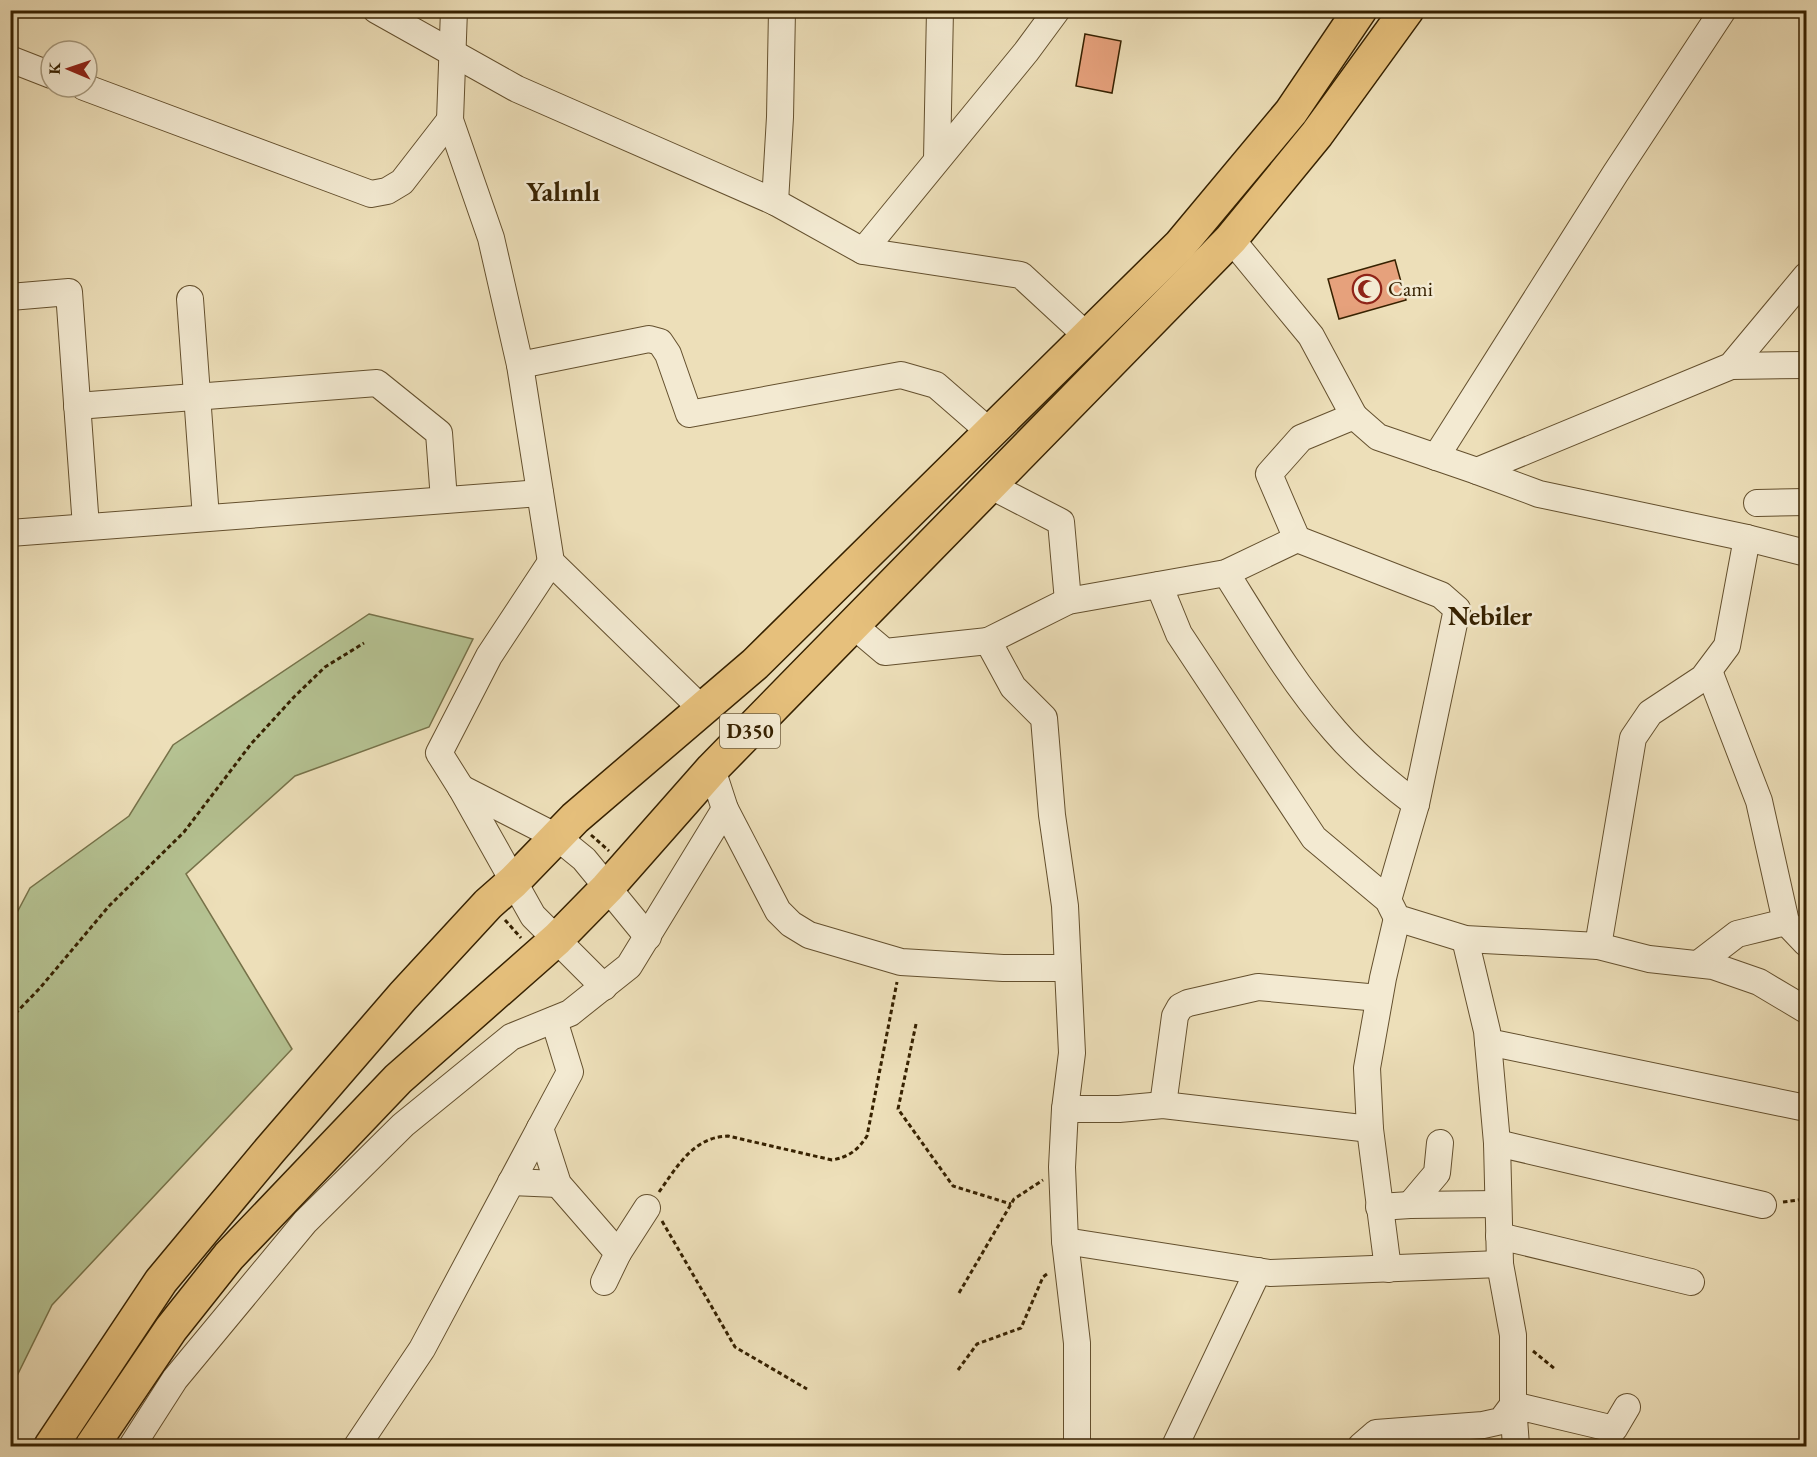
<svg xmlns="http://www.w3.org/2000/svg" width="1817" height="1457" viewBox="0 0 1817 1457" font-family="'EB Garamond',serif">
<rect width="100%" height="100%" fill="#eddfb9"/>
<filter id="stains"><feTurbulence type="fractalNoise" baseFrequency=".00333" numOctaves="4"/><feColorMatrix values="0 0 0 0 .2 0 0 0 0 .09 0 0 0 0 .02 0 0 0 .5 -.17"/></filter>
<radialGradient id="worn" r=".72"><stop offset=".6" stop-color="#630" stop-opacity="0"/><stop offset="1" stop-color="#630" stop-opacity=".3"/></radialGradient>
<path fill="#b5c292" stroke="#767249" stroke-width="1.5" d="M 369,614 L 473,639 L 429,727 L 295,776 L 186,874 L 292,1049 L 52,1305 L 11,1388 L 11,924 L 30,888 L 129,816 L 173,745 Z"/>
<g fill="#e6a17c" stroke="#362100" stroke-width="1.5">
<path d="M 1085,34 L 1121,41 L 1112,93 L 1076,86 Z"/>
<path d="M 1395,260 L 1406,300 L 1339,319 L 1328,279 Z"/>
</g>
<g fill="none" stroke-linecap="round" stroke-linejoin="round">
<g stroke="#64502e" stroke-width="28">
<g id="minor">
<path d="M 376,10 L 517,89 L 775,202 L 863,251 L 1021,275 L 1087,336"/>
<path d="M 454,10 L 450,120 L 491,238 L 520,365 L 551,562 L 703,710"/>
<path d="M 10,59 L 51,75"/>
<path d="M 84,87 L 371,194 L 387,191 L 402,182 L 450,120"/>
<path d="M 937,159 L 940,10"/>
<path d="M 775,202 L 780,117 L 782,10"/>
<path d="M 1231,239 L 1311,336 L 1354,416"/>
<path d="M 863,251 L 1026,52 L 1057,10"/>
<path d="M 10,297 L 69,292 L 86,527"/>
<path d="M 190,299 L 206,518"/>
<path d="M 520,365 L 649,339 L 660,342 L 668,354 L 689,414 L 901,375 L 936,385 L 990,432"/>
<path d="M 1731,366 L 1806,365"/>
<path d="M 77,406 L 377,383 L 439,433 L 444,500"/>
<path d="M 1436,457 L 1615,174 L 1723,10"/>
<path d="M 1477,471 L 1731,366 L 1806,276"/>
<path d="M 991,486 L 1061,522 L 1068,601"/>
<path d="M 1757,503 L 1806,502"/>
<path d="M 10,533 L 540,493"/>
<path d="M 1297,539 L 1441,595 L 1457,609 L 1416,804 L 1388,900"/>
<path d="M 551,562 L 489,656 L 439,753 L 461,788 L 533,916 L 604,987"/>
<path d="M 1226,573 C 1260,627 1293,683 1335,731 C 1359,759 1387,782 1416,804"/>
<path d="M 1159,585 L 1179,634 L 1314,838 L 1388,900 L 1397,918 L 1465,939 L 1598,946 L 1649,959 L 1713,966 L 1759,982 L 1806,1010"/>
<path d="M 853,625 L 885,652 L 988,641 L 1013,687 L 1044,718 L 1052,815 L 1065,906 L 1072,1053 L 1065,1109 L 1062,1167 L 1065,1241 L 1077,1343 L 1077,1446"/>
<path d="M 988,641 L 1068,601 L 1226,573 L 1297,539 L 1269,474 L 1301,438 L 1354,416 L 1378,437 L 1477,471 L 1539,494 L 1747,538 L 1806,553"/>
<path d="M 1709,671 L 1759,801 L 1786,922 L 1806,943"/>
<path d="M 712,769 L 725,809 L 778,911 L 791,924 L 809,935 L 901,962 L 1003,968 L 1068,968"/>
<path d="M 461,788 L 557,837 L 584,859 L 648,937"/>
<path d="M 1598,946 L 1633,738 L 1650,713 L 1703,678 L 1727,646 L 1747,538"/>
<path d="M 1698,964 L 1737,934 L 1786,922"/>
<path d="M 1488,1042 L 1806,1108"/>
<path d="M 1163,1105 L 1175,1016 L 1180,1007 L 1188,1003 L 1258,987 L 1379,998"/>
<path d="M 1065,1109 L 1119,1109 L 1163,1105 L 1370,1129"/>
<path d="M 540,1128 L 558,1184 L 618,1253 L 604,1282"/>
<path d="M 1497,1143 L 1763,1205"/>
<path d="M 511,1182 L 558,1184"/>
<path d="M 1410,1205 L 1437,1173 L 1440,1143"/>
<path d="M 1379,1207 L 1410,1205 L 1498,1204"/>
<path d="M 1499,1236 L 1691,1282"/>
<path d="M 1065,1241 L 1270,1273 L 1500,1264"/>
<path d="M 618,1253 L 647,1208"/>
<path d="M 1388,1269 L 1370,1129 L 1367,1068 L 1383,978 L 1397,918"/>
<path d="M 132,1446 L 175,1379 L 305,1222 L 403,1125 L 511,1037 L 570,1013 L 629,966 L 725,809"/>
<path d="M 357,1446 L 422,1349 L 570,1072 L 554,1020"/>
<path d="M 1175,1446 L 1258,1271"/>
<path d="M 1361,1446 L 1376,1433 L 1483,1425 L 1501,1421 L 1513,1405 L 1513,1335 L 1500,1264 L 1497,1143 L 1487,1031 L 1465,939"/>
<path d="M 1516,1446 L 1513,1405 L 1614,1429 L 1627,1407"/>
</g>
</g>
<g stroke="#362100" stroke-width="36">
<g id="highway">
<path d="M 51,1446 L 161,1281 L 270,1150 L 403,996 L 488,904 L 513,882 L 575,818 L 755,664 L 1180,245 L 1291,112 L 1360,10"/>
<path d="M 92,1446 L 171,1329 L 229,1256 L 398,1079 L 557,939 L 607,888 L 712,769 L 1231,239 L 1317,134 L 1407,10"/>
</g>
</g>
<g stroke="#362100" stroke-width="3" stroke-dasharray="4.5 3" stroke-linecap="butt">
<path d="M 591,835 L 609,851"/>
<path d="M 505,920 L 521,938"/>
<path d="M 10,1019 L 40,988 L 109,906 L 184,832 L 251,744 L 294,697 L 325,667 L 364,643"/>
<path d="M 916,1024 L 898,1109 L 953,1186 L 1011,1204"/>
<path d="M 659,1192 C 677,1167 693,1137 728,1136 L 832,1160 C 849,1157 858,1150 867,1136 L 897,982"/>
<path d="M 1783,1202 L 1806,1199"/>
<path d="M 662,1221 L 735,1347 L 807,1389"/>
<path d="M 959,1293 L 1014,1199 L 1043,1180"/>
<path d="M 1533,1351 L 1555,1369"/>
<path d="M 958,1370 L 977,1344 L 1021,1328 L 1043,1277 L 1047,1274"/>
</g>
<use href="#minor" stroke="#f3ead2" stroke-width="26"/>
<use href="#highway" stroke="#e6c07c" stroke-width="33"/>
</g>
<defs>
<g id="mosque-ring" transform="scale(1.5)"><circle r="9.5" fill="#f3ead2" stroke="#8f2418" stroke-width="1.5"/><path d="M3.5-4.9A6 6 0 1 0 3.5 4.9A5 5 0 1 1 3.5-4.9Z" fill="#8f2418"/></g>
</defs>
<g fill-rule="evenodd">
<use href="#mosque-ring" x="1367" y="289"/>
</g>
<g text-anchor="middle" stroke-width="5" stroke-linejoin="round" paint-order="stroke">
<rect fill="#f3ead2" stroke="#6f5d3f" stroke-width="1.5" x="720" y="714" width="60" height="34" rx="4.5"/>
<g font-size="20" font-weight="bold" fill="#362100">
<text x="750" y="738">D350</text>
</g>
<g font-size="21" fill="#362100" stroke="#f3ead2" text-anchor="start">
<text x="1388" y="296">Cami</text>
</g>
<g font-size="27" font-weight="bold" fill="#362100" stroke="#f3ead2">
<text x="563" y="201">Yalınlı</text>
<text x="1490" y="625">Nebiler</text>
</g>
</g>
<rect width="1817" height="1457" fill="none" stroke="#eddfb9" stroke-width="36"/>
<rect x="12" y="12" width="1793" height="1433" fill="none" stroke="#362100" stroke-width="3"/>
<rect x="18" y="18" width="1781" height="1421" fill="none" stroke="#362100" stroke-width="1.5"/>
<g transform="translate(69 69) rotate(272)"><circle r="28" fill="#f3ead2" stroke="#a79a7e" stroke-width="1.5"/>
<path d="M0-4.5L10 22L0 15L-10 22Z" fill="#8f2418"/>
<text y="-9" font-size="16" font-weight="bold" text-anchor="middle" fill="#362100">K</text>
</g>
<rect width="100%" height="100%" filter="url(#stains)"/>
<rect width="100%" height="100%" fill="url(#worn)"/>
</svg>
